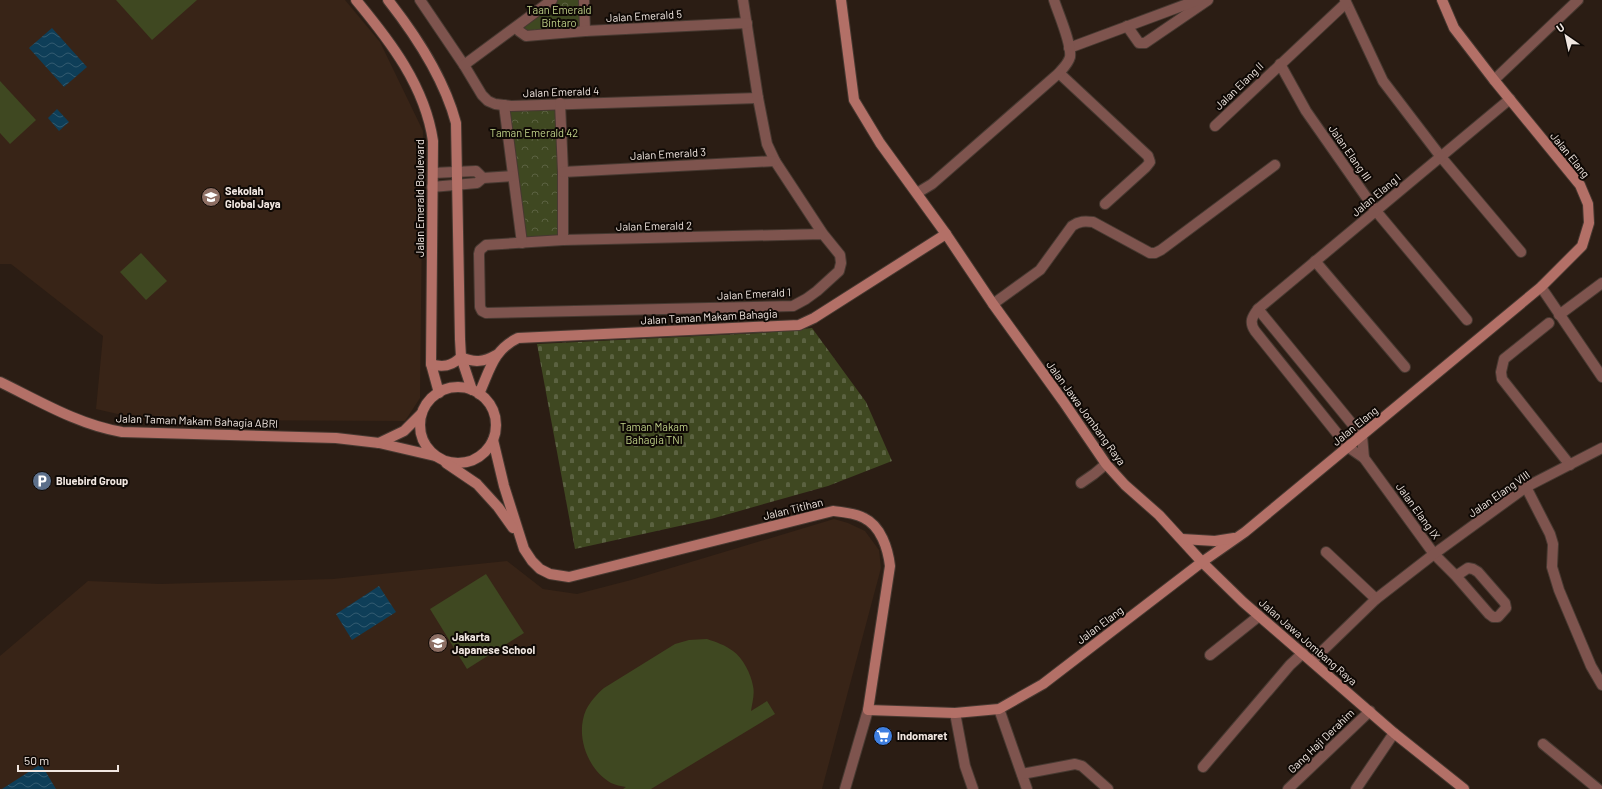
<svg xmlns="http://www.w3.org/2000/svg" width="1602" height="789" viewBox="0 0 1602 789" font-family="Barlow,sans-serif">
<defs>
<pattern id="cemetery-stones" width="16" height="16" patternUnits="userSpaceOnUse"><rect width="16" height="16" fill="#3f4821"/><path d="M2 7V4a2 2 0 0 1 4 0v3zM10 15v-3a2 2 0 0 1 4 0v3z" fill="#5b6241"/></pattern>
<pattern id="park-crowns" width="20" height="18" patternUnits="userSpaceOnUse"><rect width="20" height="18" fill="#3f4821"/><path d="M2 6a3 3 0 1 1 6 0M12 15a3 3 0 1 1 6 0" fill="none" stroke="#5b6241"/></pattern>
<pattern id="water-waves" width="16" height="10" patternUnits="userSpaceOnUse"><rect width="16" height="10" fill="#0e3e58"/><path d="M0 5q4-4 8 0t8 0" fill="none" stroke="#325a70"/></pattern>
</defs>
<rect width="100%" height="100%" fill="#2b1d14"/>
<g fill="#382417">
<path d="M 0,0 L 345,0 L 380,42 L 423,131 L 420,398 L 405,421 L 213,420 L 152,422 L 96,409 L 103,336 L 11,264 L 0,264 Z"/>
<path d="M 834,519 L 848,523 L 865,531 L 879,550 L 881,568 L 822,789 L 0,789 L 0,656 L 88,581 L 160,584 L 333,579 L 507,561 L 543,589 L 577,594 L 631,580 Z"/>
</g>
<g fill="#3f4821">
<path d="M 116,0 L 197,0 L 152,40 Z"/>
<path d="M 0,81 L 36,120 L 10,144 L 0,133 Z"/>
<path d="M 141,253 L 167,281 L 146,300 L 120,272 Z"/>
<path d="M 486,574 L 524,633 L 467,669 L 430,609 Z"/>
<path d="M 707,639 C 716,642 725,645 733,651 C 743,658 751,674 753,686 C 755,694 752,703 751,711 L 767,701 L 775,714 L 651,789 L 623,789 L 626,787 C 621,786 615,785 611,783 C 587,769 575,735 586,710 C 590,702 597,694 604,688 L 675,644 L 689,640 Z"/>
</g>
<path fill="url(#cemetery-stones)" d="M 812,328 L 866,402 L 892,461 L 828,486 L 711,519 L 575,549 L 537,344 L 761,333 Z"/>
<g fill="url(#park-crowns)">
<path d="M 552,0 L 584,0 L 585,31 L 526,36 L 518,27 Z"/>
<path d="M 560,103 L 563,240 L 522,243 L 504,105 Z"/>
</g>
<g fill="url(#water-waves)">
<path d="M 52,28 L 87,67 L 64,87 L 29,48 Z"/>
<path d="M 57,109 L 69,122 L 59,131 L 48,118 Z"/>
<path d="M 379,586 L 396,612 L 352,640 L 336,614 Z"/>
<path d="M 41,764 L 56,789 L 2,789 Z"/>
</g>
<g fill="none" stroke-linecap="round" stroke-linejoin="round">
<g stroke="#473931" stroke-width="12">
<g id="street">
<path d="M 420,0 L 464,65 L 482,95 L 488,101 L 495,104 L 511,106 L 758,98"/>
<path d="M 584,0 L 585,31"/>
<path d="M 743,0 L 758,98 L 767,144 L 775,161 L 823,234 L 840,255 L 841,263 L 839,271 L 817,291 L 806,299 L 793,306 L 486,313 L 482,311 L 480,307 L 479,254 L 480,250 L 486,245 L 563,240 L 823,234"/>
<path d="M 1345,0 L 1383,81 L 1441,157 L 1521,252"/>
<path d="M 1127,26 L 1139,43 L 1145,43 L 1208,0"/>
<path d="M 518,27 L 519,31 L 526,36 L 585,31 L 747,23"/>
<path d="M 1069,48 L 1198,0"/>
<path d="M 1280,64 L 1306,111 L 1376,211 L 1467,320"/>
<path d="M 464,65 L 552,0"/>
<path d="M 1059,73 L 1148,156 L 1150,162 L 1146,167 L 1105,204"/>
<path d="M 1494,80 L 1578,0"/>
<path d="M 560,103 L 563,172 L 563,240"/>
<path d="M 504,105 L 522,243"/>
<path d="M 1215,126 L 1346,3"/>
<path d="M 563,172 L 775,161"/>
<path d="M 433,173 L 476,171 L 483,178"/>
<path d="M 432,187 L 477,183 L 483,178 L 512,176"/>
<path d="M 917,193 L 932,184 L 1059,73 C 1063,68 1068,64 1070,57 C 1072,44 1058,13 1054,0"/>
<path d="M 1315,261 L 1405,367"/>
<path d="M 1541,287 L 1602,377"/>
<path d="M 993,304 L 1040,270 L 1072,226 C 1079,221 1085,221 1093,222 L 1150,253 L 1155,253 L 1161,250 L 1275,165"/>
<path d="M 1258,309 L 1362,436 L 1364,458"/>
<path d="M 1559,315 L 1602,283"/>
<path d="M 1549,323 L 1504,359 L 1501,372 L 1502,379 L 1570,465"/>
<path d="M 1081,483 L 1094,474 L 1106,464"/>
<path d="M 1526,487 L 1550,534 L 1553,544 L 1552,567 L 1559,590 L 1591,666 L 1602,685"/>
<path d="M 1326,552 L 1376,599"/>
<path d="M 1456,576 L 1468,568 L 1473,569 L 1478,572 L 1505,603 L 1506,608 L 1498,617 L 1493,617 L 1489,614 L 1456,576 L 1434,554 L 1364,458 L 1348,447 L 1255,331 C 1249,322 1252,317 1258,309 L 1510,99"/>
<path d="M 1210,655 L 1259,616"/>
<path d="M 1312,661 L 1376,599 L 1434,554 L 1526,487 L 1602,448"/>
<path d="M 999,709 L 1027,789"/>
<path d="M 955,713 L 965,766 L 973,789"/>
<path d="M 1543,744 L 1598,789"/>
<path d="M 1203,767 L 1290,665 L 1303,653"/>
<path d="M 1022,774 L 1075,764 L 1082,766 L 1108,789"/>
<path d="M 845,789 L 868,710"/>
<path d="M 1288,789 L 1370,711"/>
<path d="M 1356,789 L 1394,733"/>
</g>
</g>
<g stroke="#473931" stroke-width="12">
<g id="secondary">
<path d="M 356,0 C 390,41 425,86 433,141 L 431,364 L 439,393"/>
<path d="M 388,0 C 417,37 444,78 456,123 L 460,339 L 461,357 L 472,390"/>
<path d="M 841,0 L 854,100 L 880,143 L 946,234 L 993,304 L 1063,401 L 1106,464 L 1125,485 L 1159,515 L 1202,562 L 1243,602 L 1394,733 L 1464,789"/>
<path d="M 431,364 C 443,368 452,366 461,357 C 474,363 484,362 496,355"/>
<path d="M 0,382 C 39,401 79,425 122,432 L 336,438 L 379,443 L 435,456"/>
<circle cx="458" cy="425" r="38"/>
<path d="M 479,394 C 490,370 493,350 518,338 L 799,325 L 814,318 L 946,234"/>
<path d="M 493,440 L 504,486 L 524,549 L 532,561 L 540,569 L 550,574 L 569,577 L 833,511 C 843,512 855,513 864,518 C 881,526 888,549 890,566 L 868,710 L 955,713 L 999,709 L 1043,684 L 1202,562 L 1245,532 L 1541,287 L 1582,246 L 1589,223 L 1588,204 L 1580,185 L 1494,80 L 1454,28 L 1442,0"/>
<path d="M 379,443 L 404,431 L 421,414"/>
<path d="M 446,463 L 477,484 L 498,507 L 513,528"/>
<path d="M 1182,539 L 1215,541 L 1234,538"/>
</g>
</g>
<use href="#street" stroke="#7e544e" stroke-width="10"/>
<use href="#secondary" stroke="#b37067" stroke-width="10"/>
</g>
<defs>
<g id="school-disc" transform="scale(1)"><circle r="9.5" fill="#8d6e63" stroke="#0f0905"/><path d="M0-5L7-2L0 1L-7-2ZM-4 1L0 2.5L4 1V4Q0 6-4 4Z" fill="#fff"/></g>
<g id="parking-disc" transform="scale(1)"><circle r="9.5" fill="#5c6f8a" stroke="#0f0905"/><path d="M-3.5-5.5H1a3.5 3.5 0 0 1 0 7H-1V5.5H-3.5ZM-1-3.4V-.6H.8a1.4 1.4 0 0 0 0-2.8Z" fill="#fff"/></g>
<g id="supermarket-disc" transform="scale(1)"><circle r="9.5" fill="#3f7fe0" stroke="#0f0905"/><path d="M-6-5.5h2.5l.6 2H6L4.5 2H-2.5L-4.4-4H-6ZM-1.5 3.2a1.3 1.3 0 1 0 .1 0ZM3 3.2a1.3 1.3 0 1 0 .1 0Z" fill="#fff"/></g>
</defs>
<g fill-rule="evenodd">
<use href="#school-disc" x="211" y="197"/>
<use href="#parking-disc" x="42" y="481"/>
<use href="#school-disc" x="438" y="643"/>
<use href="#supermarket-disc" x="883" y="736"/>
</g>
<g text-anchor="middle" stroke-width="4" stroke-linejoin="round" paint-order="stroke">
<g font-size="11" fill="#c0d289" stroke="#0f0905">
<text x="559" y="14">Taan Emerald<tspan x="559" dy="13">Bintaro</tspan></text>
<text x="534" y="137">Taman Emerald 42</text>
<text x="654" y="431">Taman Makam<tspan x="654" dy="13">Bahagia TNI</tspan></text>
</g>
<g font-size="11" fill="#f1e7e1" stroke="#0f0905">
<text transform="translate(644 16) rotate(-3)" y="4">Jalan Emerald 5</text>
<text transform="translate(1239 86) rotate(-44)" y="4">Jalan Elang II</text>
<text transform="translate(561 92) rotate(-2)" y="4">Jalan Emerald 4</text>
<text transform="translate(1350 153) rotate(55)" y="4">Jalan Elang III</text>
<text transform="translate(668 154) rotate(-3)" y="4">Jalan Emerald 3</text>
<text transform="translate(1570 155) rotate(51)" y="4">Jalan Elang</text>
<text transform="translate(1376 195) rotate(-40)" y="4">Jalan Elang I</text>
<text transform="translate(420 198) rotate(-90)" y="4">Jalan Emerald Boulevard</text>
<text transform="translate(654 226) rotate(-1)" y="4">Jalan Emerald 2</text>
<text transform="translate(754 294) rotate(-3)" y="4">Jalan Emerald 1</text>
<text transform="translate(709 317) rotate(-3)" y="4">Jalan Taman Makam Bahagia</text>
<text transform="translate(1086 413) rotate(54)" y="4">Jalan Jawa Jombang Raya</text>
<text transform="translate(197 421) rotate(2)" y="4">Jalan Taman Makam Bahagia ABRI</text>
<text transform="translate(1355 426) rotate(-39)" y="4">Jalan Elang</text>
<text transform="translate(1499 494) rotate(-35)" y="4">Jalan Elang VIII</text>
<text transform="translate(793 509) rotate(-14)" y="4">Jalan Titihan</text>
<text transform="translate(1418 511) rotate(54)" y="4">Jalan Elang IX</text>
<text transform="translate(1100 625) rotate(-37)" y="4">Jalan Elang</text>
<text transform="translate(1308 642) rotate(41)" y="4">Jalan Jawa Jombang Raya</text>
<text transform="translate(1321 741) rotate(-44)" y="4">Gang Haji Derahim</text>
</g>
<g font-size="11" font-weight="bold" fill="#f1e7e1" stroke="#0f0905" text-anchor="start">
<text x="225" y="195">Sekolah<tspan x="225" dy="13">Global Jaya</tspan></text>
<text x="56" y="485">Bluebird Group</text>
<text x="452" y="641">Jakarta<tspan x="452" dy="13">Japanese School</tspan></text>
<text x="897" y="740">Indomaret</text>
</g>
</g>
<g transform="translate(1566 36) rotate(326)" stroke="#0f0905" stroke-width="3" paint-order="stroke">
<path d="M0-3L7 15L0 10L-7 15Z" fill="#f1e7e1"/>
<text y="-6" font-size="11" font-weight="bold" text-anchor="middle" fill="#f1e7e1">U</text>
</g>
<path d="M18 765v6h100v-6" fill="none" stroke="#f1e7e1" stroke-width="2"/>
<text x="24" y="765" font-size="12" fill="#f1e7e1" stroke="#0f0905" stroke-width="3" paint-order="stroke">50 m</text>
</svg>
